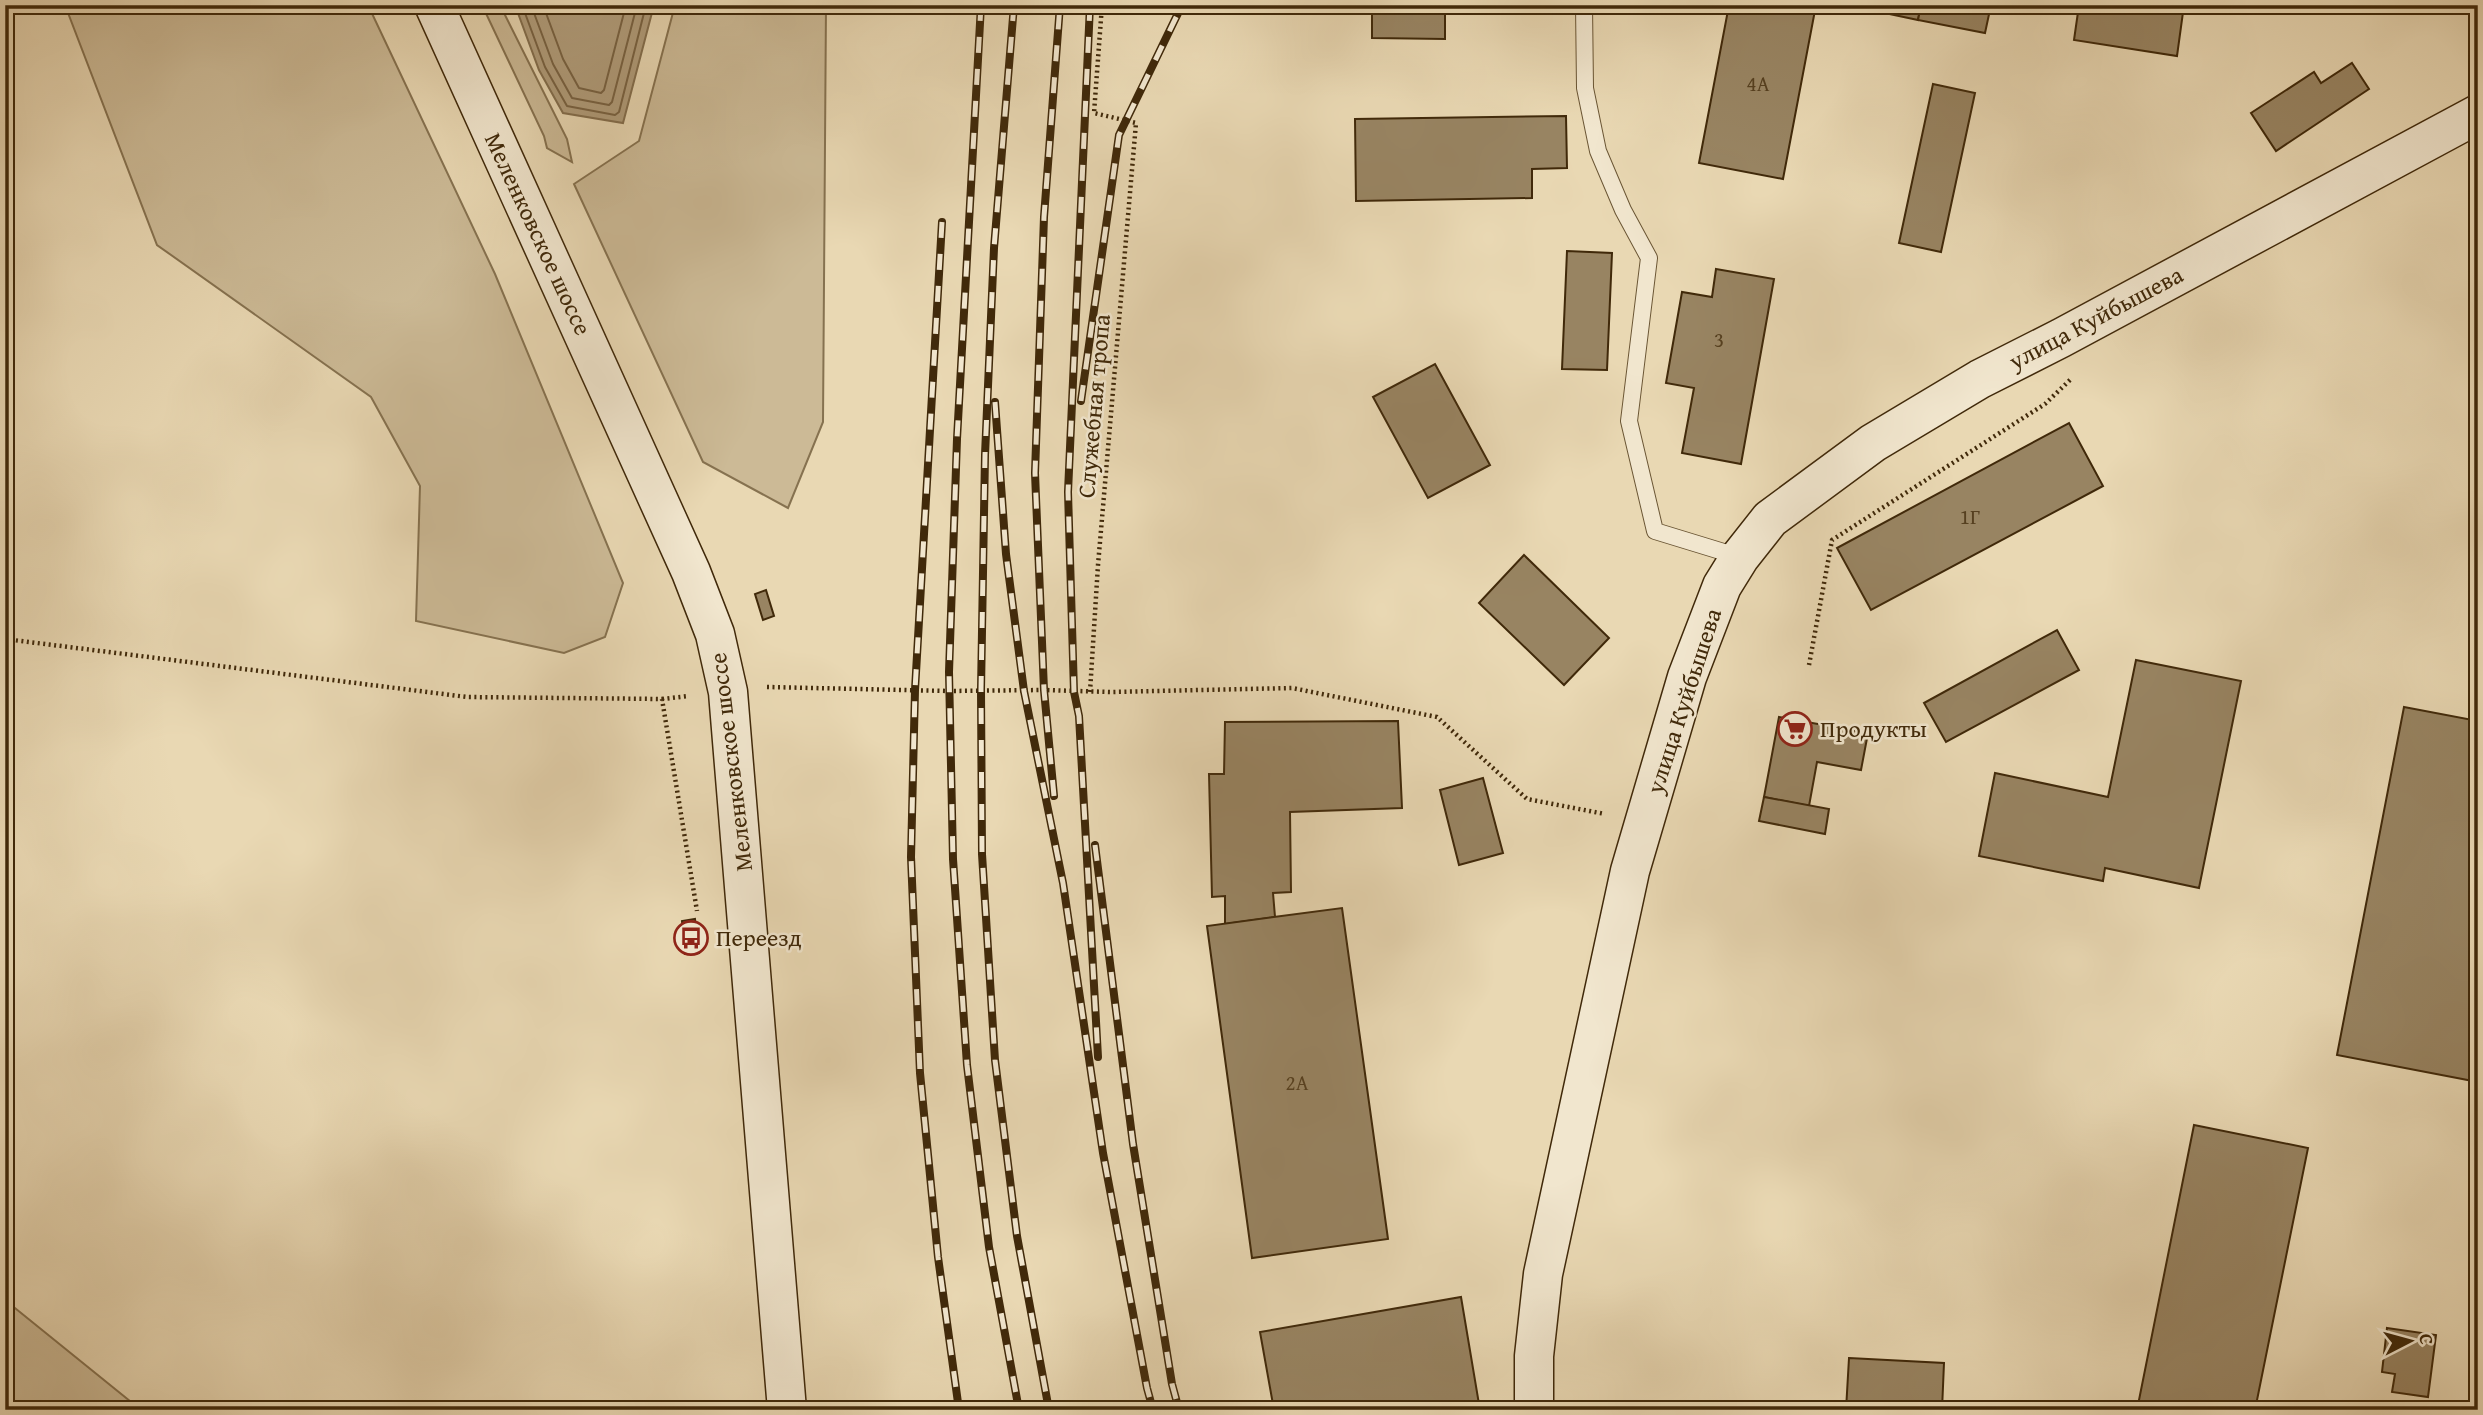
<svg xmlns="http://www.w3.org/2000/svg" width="2483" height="1415" viewBox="0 0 2483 1415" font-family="'Gentium Book Plus',serif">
<rect width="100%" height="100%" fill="#e9d8b3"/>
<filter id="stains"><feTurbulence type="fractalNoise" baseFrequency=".00286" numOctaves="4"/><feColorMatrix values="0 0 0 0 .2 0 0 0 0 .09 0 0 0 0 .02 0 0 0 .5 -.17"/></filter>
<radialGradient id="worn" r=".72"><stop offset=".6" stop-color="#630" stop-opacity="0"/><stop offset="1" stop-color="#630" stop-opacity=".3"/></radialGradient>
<g fill="#ccba96" stroke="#867250" stroke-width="2">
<path d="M 65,5 L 368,5 L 495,274 L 623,583 L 605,637 L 564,653 L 416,621 L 420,486 L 371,397 L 157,245 Z"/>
<path d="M 482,5 L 500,5 L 567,139 L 572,162 L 547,148 L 544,136 Z"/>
<path d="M 675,5 L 826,5 L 823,422 L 788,508 L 703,462 L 574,184 L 639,141 Z"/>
<path d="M 5,1300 L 141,1410 L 5,1410 Z"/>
</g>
<path fill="#b09c7a" stroke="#836e4d" stroke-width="2" d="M 515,5 L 654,5 L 623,123 L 563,113 L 539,70 Z"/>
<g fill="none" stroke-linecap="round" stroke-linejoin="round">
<g stroke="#786242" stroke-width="2">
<path d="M 522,5 L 545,67 L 567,106 L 615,115 L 619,112 L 646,5"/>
<path d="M 531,5 L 553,64 L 572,98 L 609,105 L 612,102 L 637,5"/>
<path d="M 543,5 L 563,59 L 579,88 L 601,93 L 604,90 L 626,5"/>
</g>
</g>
<g fill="#988462" stroke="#40290a" stroke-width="2">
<path d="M 1372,5 L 1445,5 L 1445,39 L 1372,38 Z"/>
<path d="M 1729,5 L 1816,5 L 1783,179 L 1699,163 Z"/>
<path d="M 1876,5 L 1921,5 L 1918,20 L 1875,11 Z"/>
<path d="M 1921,5 L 1991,5 L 1985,33 L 1918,20 Z"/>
<path d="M 2079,5 L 2184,5 L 2177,56 L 2074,40 Z"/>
<path d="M 2352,63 L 2369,89 L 2276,151 L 2251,113 L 2314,72 L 2321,83 Z"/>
<path d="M 1933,84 L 1975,93 L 1941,252 L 1899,243 Z"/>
<path d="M 1566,116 L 1567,168 L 1532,169 L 1532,198 L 1356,201 L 1355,119 Z"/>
<path d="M 1567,251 L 1612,253 L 1607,370 L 1562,369 Z"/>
<path d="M 1716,269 L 1774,279 L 1741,464 L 1682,453 L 1694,388 L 1666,383 L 1682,292 L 1712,297 Z"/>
<path d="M 1435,364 L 1490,465 L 1428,498 L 1373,397 Z"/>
<path d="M 2069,423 L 2103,486 L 1871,610 L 1837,548 Z"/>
<path d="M 1524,555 L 1609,638 L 1564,685 L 1479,603 Z"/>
<path d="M 766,590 L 774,616 L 763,620 L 755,594 Z"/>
<path d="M 2057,630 L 2079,670 L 1946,742 L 1924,703 Z"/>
<path d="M 2136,660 L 2241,681 L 2199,888 L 2105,868 L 2103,881 L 1979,856 L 1995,773 L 2108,797 Z"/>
<path d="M 2404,707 L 2478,721 L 2478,1082 L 2337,1055 Z"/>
<path d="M 1779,717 L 1868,733 L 1861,770 L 1817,762 L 1809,806 L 1764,797 Z"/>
<path d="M 1398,721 L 1402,808 L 1290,812 L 1291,892 L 1273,893 L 1275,917 L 1225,924 L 1225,896 L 1212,897 L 1209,774 L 1224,774 L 1225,722 Z"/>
<path d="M 1483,778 L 1503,853 L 1459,865 L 1440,790 Z"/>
<path d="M 1764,797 L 1829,809 L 1825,834 L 1759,821 Z"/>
<path d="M 1342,908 L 1388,1239 L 1252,1258 L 1207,926 Z"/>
<path d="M 695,919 L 699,953 L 685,954 L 682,921 Z"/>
<path d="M 2194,1125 L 2308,1148 L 2255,1410 L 2137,1410 Z"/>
<path d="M 1461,1297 L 1480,1410 L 1274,1410 L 1260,1332 Z"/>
<path d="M 2387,1328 L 2436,1335 L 2428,1397 L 2392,1392 L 2395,1374 L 2382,1372 Z"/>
<path d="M 1849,1358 L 1944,1363 L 1942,1410 L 1846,1410 Z"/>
</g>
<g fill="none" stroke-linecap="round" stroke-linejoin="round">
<g stroke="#6a5534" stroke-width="18">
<path id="lane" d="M 1584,5 L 1585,88 L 1598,151 L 1623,210 L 1649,258 L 1629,421 L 1655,531 L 1740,557"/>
</g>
<g stroke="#40290a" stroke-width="41">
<g id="secondary">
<path d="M 434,5 L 691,572 L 715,634 L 728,692 L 787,1410"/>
<path d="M 1534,1410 L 1534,1356 L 1543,1274 L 1630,871 L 1687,677 L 1722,586 L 1740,557 L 1770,519 L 1873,443 L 1980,379 L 2061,338 L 2478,114"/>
</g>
</g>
<g stroke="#40290a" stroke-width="4.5" stroke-dasharray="2 3.5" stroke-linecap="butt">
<path d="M 5,639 L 467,697 L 662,699 L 697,911"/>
<path d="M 1809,665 L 1832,540 L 2045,404 L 2071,379"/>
<path d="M 767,687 L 949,691 L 1044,690 L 1111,692 L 1292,688 L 1437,717 L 1527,799 L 1605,814"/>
<path d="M 1090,692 L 1098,565 L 1136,123 L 1094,113 L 1102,5"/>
<path d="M 662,699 L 689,696"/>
</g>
<use href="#lane" stroke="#f1e6ce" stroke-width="16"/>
<use href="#secondary" stroke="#f1e6ce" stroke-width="38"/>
<g stroke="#40290a" stroke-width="8">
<g id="rail">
<path d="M 981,5 L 957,439 L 949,672 L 953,859 L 967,1065 L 989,1247 L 1019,1410"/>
<path d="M 1014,5 L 994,248 L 985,455 L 981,690 L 982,854 L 995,1060 L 1017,1236 L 1049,1410"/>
<path d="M 1090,5 L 1068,492 L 1074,692 L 1079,716 L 1098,1057"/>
<path d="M 942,222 L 915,690 L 911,857 L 920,1073 L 938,1257 L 959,1410"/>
<path d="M 1081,401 L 1119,135 L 1182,5"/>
<path d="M 995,402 L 1006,554 L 1024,691 L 1063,883 L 1103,1153 L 1147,1388 L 1153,1410"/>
<path d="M 1054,796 L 1044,690 L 1035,473 L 1044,217 L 1060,5"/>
<path d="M 1095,845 L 1133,1144 L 1172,1384 L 1179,1410"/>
</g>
</g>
<use href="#rail" stroke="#f1e6ce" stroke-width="5" stroke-dasharray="16" stroke-linecap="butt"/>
</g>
<defs>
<g id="supermarket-ring" transform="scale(1.75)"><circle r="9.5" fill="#f1e6ce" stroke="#8f2418" stroke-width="1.5"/><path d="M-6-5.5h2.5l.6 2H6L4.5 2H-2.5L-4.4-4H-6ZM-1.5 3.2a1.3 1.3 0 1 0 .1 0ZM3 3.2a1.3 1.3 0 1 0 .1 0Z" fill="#8f2418"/></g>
<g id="bus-ring" transform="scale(1.75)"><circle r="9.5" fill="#f1e6ce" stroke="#8f2418" stroke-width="1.5"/><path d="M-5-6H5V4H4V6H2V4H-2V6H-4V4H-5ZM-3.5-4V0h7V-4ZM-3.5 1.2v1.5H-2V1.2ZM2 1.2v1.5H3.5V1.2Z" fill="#8f2418"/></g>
</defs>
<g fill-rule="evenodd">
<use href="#supermarket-ring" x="1795" y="729"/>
<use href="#bus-ring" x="691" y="938"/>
</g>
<g text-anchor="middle" stroke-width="5" stroke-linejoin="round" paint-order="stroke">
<g font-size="21" fill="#564020">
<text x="1758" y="91">4А</text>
<text x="1719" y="347">3</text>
<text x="1970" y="524">1Г</text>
<text x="1297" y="1090">2А</text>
</g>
<g font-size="24" fill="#40290a" stroke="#f1e6ce">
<text transform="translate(538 234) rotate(65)" y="8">Меленковское шоссе</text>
<text transform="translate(2096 318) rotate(-28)" y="8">улица Куйбышева</text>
<text transform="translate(1094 406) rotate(-85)" y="8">Служебная тропа</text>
<text transform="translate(1684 701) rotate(-72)" y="8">улица Куйбышева</text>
<text transform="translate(731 762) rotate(-97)" y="8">Меленковское шоссе</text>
</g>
<g font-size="24" fill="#40290a" stroke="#f1e6ce" text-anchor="start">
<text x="1820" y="737">Продукты</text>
<text x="716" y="946">Переезд</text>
</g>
</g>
<rect width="2483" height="1415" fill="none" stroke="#e9d8b3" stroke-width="28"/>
<rect x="7" y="7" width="2469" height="1401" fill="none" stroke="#40290a" stroke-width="3.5"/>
<rect x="14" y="14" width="2455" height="1387" fill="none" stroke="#40290a" stroke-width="2"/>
<g transform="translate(2410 1341) rotate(84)" stroke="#f1e6ce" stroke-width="5" paint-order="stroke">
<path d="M0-5L12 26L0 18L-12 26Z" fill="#40290a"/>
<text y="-10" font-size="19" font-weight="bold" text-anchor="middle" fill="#40290a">С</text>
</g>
<rect width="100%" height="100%" filter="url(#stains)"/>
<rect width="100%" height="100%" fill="url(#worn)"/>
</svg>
